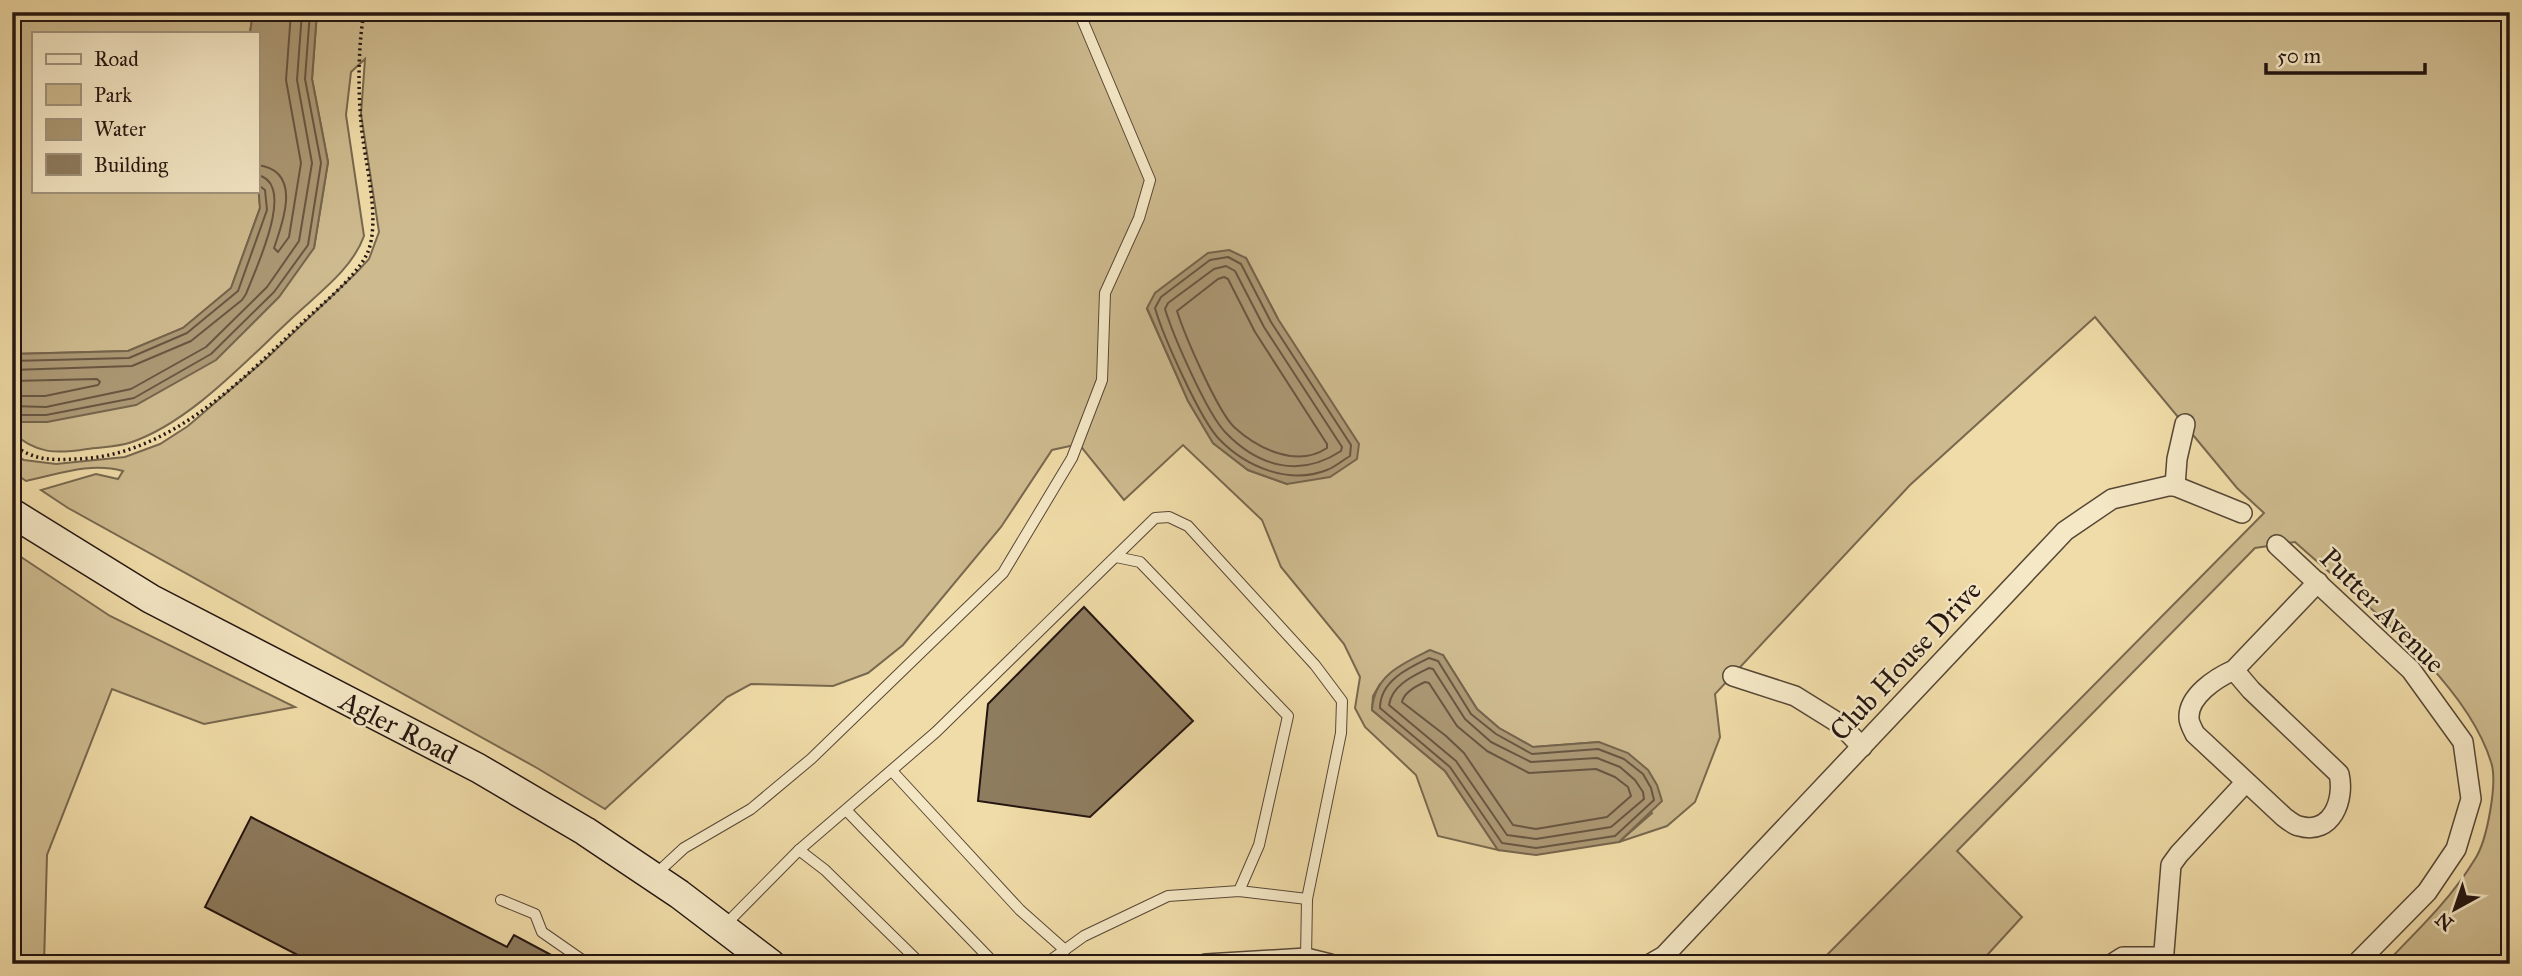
<svg xmlns="http://www.w3.org/2000/svg" width="2522" height="976" viewBox="0 0 2522 976" font-family="'IM FELL Great Primer',serif">
<rect width="100%" height="100%" fill="#f0dca8"/>
<filter id="stains"><feTurbulence type="fractalNoise" baseFrequency=".00286" numOctaves="4"/><feColorMatrix values="0 0 0 0 .2 0 0 0 0 .09 0 0 0 0 .02 0 0 0 .5 -.17"/></filter>
<radialGradient id="worn" r=".72"><stop offset=".6" stop-color="#630" stop-opacity="0"/><stop offset="1" stop-color="#630" stop-opacity=".3"/></radialGradient>
<g fill="#cdba8e" stroke="#78684f" stroke-width="2" fill-rule="evenodd">
<path d="M 12,12 L 253,12 L 250,33 L 33,33 L 33,191 L 257,191 L 257,170 L 260,208 L 231,288 L 183,328 L 128,351 L 12,354 Z"/>
<path d="M 317,12 L 2510,12 L 2510,964 L 2385,964 C 2417,931 2451,899 2475,859 C 2487,841 2498,782 2491,762 C 2465,678 2359,600 2295,542 L 2255,548 L 1957,851 L 2022,917 L 1979,964 L 1818,964 L 2264,513 L 2237,488 L 2095,317 L 1910,485 L 1715,694 L 1720,737 L 1695,802 L 1667,826 L 1619,842 L 1652,813 L 1599,742 L 1533,747 L 1499,728 L 1477,709 L 1443,655 L 1380,684 L 1373,696 L 1372,710 L 1445,771 L 1498,850 L 1438,836 L 1416,775 L 1365,727 L 1355,708 L 1360,677 L 1344,644 L 1281,567 L 1262,520 L 1183,445 L 1124,500 L 1079,444 L 1052,450 L 1001,527 L 903,645 L 868,673 L 833,686 L 751,684 L 727,697 L 605,809 L 537,768 L 68,508 L 41,490 L 96,474 L 118,479 L 123,471 C 90,462 59,474 26,481 L 12,471 L 12,454 L 24,460 L 56,464 L 125,457 L 160,444 L 188,426 L 266,359 L 356,273 L 369,259 L 379,232 L 361,114 L 365,59 L 351,72 L 346,115 L 364,236 C 352,270 316,295 290,320 C 245,362 188,424 129,443 C 116,447 100,447 87,449 C 56,454 36,454 12,432 L 12,422 L 47,422 L 314,248 L 328,162 L 312,79 ZM 1246,258 L 1278,319 L 1287,484 L 1248,470 L 1213,443 L 1188,401 L 1147,309 Z"/>
<path d="M 12,551 L 110,616 L 295,707 L 204,724 L 112,689 L 47,855 L 44,964 L 12,964 Z"/>
</g>
<g fill="#ab9874" stroke="#75644c" stroke-width="2">
<path d="M 253,12 L 317,12 L 312,79 L 328,162 L 314,248 L 279,297 L 216,360 L 136,405 L 47,422 L 12,422 L 12,354 L 128,351 L 183,328 L 231,288 L 260,208 L 257,170 L 257,33 L 250,33 Z"/>
<path d="M 1229,250 L 1246,258 L 1278,319 L 1359,444 L 1357,459 L 1330,477 L 1287,484 L 1248,470 L 1213,443 L 1188,401 L 1147,308 L 1155,293 L 1208,253 Z"/>
<path d="M 1430,650 L 1443,655 L 1477,709 L 1499,728 L 1533,747 L 1599,742 L 1628,753 L 1648,770 L 1657,785 L 1662,801 L 1619,842 L 1536,855 L 1498,850 L 1445,771 L 1372,710 C 1374,675 1402,664 1430,650 Z"/>
</g>
<g fill="none" stroke-linecap="round" stroke-linejoin="round">
<g stroke="#685642" stroke-width="2">
<path d="M 257,165 C 303,170 283,222 274,248 L 278,252 L 289,237 L 301,163 L 286,80 L 291,12"/>
<path d="M 1228,257 L 1241,264 L 1271,322 L 1351,445 L 1350,456 C 1343,460 1335,467 1327,470 C 1289,485 1246,467 1219,439 C 1200,419 1163,336 1155,308 L 1161,297 L 1210,260 Z"/>
<path d="M 1226,266 L 1235,271 L 1264,327 L 1342,447 L 1341,451 C 1300,478 1259,467 1226,433 C 1207,414 1173,335 1165,309 L 1168,303 L 1214,269 Z"/>
<path d="M 1224,277 L 1228,279 L 1255,332 L 1327,444 L 1327,448 C 1297,468 1258,449 1234,427 C 1217,410 1185,336 1177,311 L 1218,279 Z"/>
<path d="M 12,361 L 129,358 L 187,333 L 238,291 L 267,210 L 265,190 L 257,184"/>
<path d="M 12,370 L 132,366 L 191,341 L 242,300 L 246,294 C 255,270 298,182 257,175"/>
<path d="M 12,381 L 97,379 L 100,382 L 98,385 L 45,396 L 12,396"/>
<path d="M 12,406 L 46,407 L 131,389 L 206,347 L 267,287 L 299,241 L 312,163 L 297,80 L 302,12"/>
<path d="M 12,415 L 46,415 L 134,398 L 211,354 L 274,292 L 308,245 L 321,163 L 305,79 L 310,12"/>
<path d="M 1429,658 L 1438,661 L 1471,714 L 1496,734 L 1532,754 L 1598,749 L 1624,759 L 1643,774 L 1651,788 L 1654,800 L 1615,836 L 1536,848 L 1502,843 L 1450,767 L 1380,708 C 1380,681 1408,668 1429,658 Z"/>
<path d="M 1429,668 L 1433,669 L 1465,719 L 1491,742 L 1531,762 L 1597,758 L 1620,767 L 1635,780 L 1643,792 L 1644,799 L 1611,827 L 1536,839 L 1507,835 L 1456,761 L 1389,705 C 1392,685 1413,676 1429,668 Z"/>
<path d="M 1425,682 L 1429,683 L 1457,726 L 1487,751 L 1529,773 L 1596,769 L 1615,777 L 1628,787 L 1631,796 L 1607,817 L 1536,829 L 1513,825 L 1464,753 L 1446,736 L 1402,702 C 1404,692 1416,686 1425,682 Z"/>
</g>
</g>
<g fill="#8e7c5f" stroke="#241510" stroke-width="2">
<path d="M 1084,607 L 1193,721 L 1090,817 L 978,801 L 988,704 Z"/>
<path d="M 251,817 L 507,947 L 514,935 L 568,964 L 315,964 L 205,907 Z"/>
</g>
<g fill="none" stroke-linecap="round" stroke-linejoin="round">
<g stroke="#574736" stroke-width="12">
<g id="service">
<path d="M 1116,557 L 1140,562 L 1288,716 L 1259,845 L 1239,891"/>
<path d="M 892,771 L 1020,910 L 1065,950"/>
<path d="M 846,810 L 995,964"/>
<path d="M 799,850 L 825,870 L 921,964"/>
<path d="M 656,874 L 684,848 L 751,809 L 811,759 L 1003,573 L 1072,458 L 1102,380 L 1105,293 L 1139,218 L 1150,180 L 1079,12"/>
<path d="M 501,900 L 535,914 L 542,932 L 588,964"/>
<path d="M 724,926 L 799,850 L 936,732 L 1155,518 L 1169,517 L 1188,526 L 1315,665 L 1342,701 L 1341,733 L 1307,899 L 1306,958"/>
<path d="M 1048,962 L 1084,936 L 1168,896 L 1239,891 L 1307,899"/>
</g>
</g>
<g stroke="#574736" stroke-width="22">
<g id="minor">
<path d="M 2175,486 L 2177,459 L 2185,424"/>
<path d="M 2277,545 L 2411,670 L 2463,742 L 2471,799 L 2456,849 L 2427,892 L 2356,964"/>
<path d="M 2234,670 L 2251,690 L 2339,774 C 2345,799 2332,836 2299,826 C 2294,825 2288,820 2284,817 L 2195,734 C 2193,730 2189,723 2189,718 C 2188,696 2216,678 2234,670 L 2318,582"/>
<path d="M 1733,676 L 1795,696 L 1840,724 L 1862,747"/>
<path d="M 1206,964 L 1306,958 L 1330,964"/>
<path d="M 1650,964 L 1664,956 L 2065,531 L 2112,499 L 2168,486 L 2175,486 L 2242,513"/>
<path d="M 2112,964 L 2123,957 L 2163,957"/>
<path d="M 2163,964 L 2171,865 L 2179,854 L 2245,783"/>
</g>
</g>
<g stroke="#241510" stroke-width="31">
<path id="secondary" d="M 12,513 L 151,599 L 478,768 L 585,831 L 679,894 L 771,964"/>
</g>
<path stroke="#241510" stroke-width="3.5" stroke-dasharray="2 3.5" stroke-linecap="butt" d="M 12,444 C 35,461 49,460 77,459 C 168,456 240,382 302,323 C 322,304 355,278 367,254 C 382,221 364,160 361,123 C 358,88 358,48 364,12"/>
<use href="#service" stroke="#f5e8c6" stroke-width="10"/>
<use href="#minor" stroke="#f5e8c6" stroke-width="19"/>
<use href="#secondary" stroke="#f5e8c6" stroke-width="28"/>
</g>
<g text-anchor="middle" stroke-width="5" stroke-linejoin="round" paint-order="stroke">
<g font-size="28" fill="#241510" stroke="#f5e8c6">
<text transform="translate(2383 610) rotate(45)" y="10">Putter Avenue</text>
<text transform="translate(1905 660) rotate(-47)" y="10">Club House Drive</text>
<text transform="translate(399 727) rotate(27)" y="10">Agler Road</text>
</g>
</g>
<rect width="2522" height="976" fill="none" stroke="#f0dca8" stroke-width="42"/>
<rect x="14" y="14" width="2494" height="948" fill="none" stroke="#241510" stroke-width="3.5"/>
<rect x="21" y="21" width="2480" height="934" fill="none" stroke="#241510" stroke-width="2"/>
<rect x="32" y="32" width="228" height="161" fill="#f5e8c6" stroke="#a1947d" stroke-width="2"/>
<rect x="46" y="54" width="35" height="10" fill="#f5e8c6" stroke="#a1947d" stroke-width="2"/>
<text x="94" y="66" font-size="21" fill="#241510">Road</text>
<rect x="46" y="84" width="35" height="21" fill="#cdba8e" stroke="#a1947d" stroke-width="2"/>
<text x="94" y="102" font-size="21" fill="#241510">Park</text>
<rect x="46" y="119" width="35" height="21" fill="#ab9874" stroke="#a1947d" stroke-width="2"/>
<text x="94" y="136" font-size="21" fill="#241510">Water</text>
<rect x="46" y="154" width="35" height="21" fill="#8e7c5f" stroke="#a1947d" stroke-width="2"/>
<text x="94" y="172" font-size="21" fill="#241510">Building</text>
<g transform="translate(2455 909) rotate(220)" stroke="#f5e8c6" stroke-width="5" paint-order="stroke">
<path d="M0-5L12 26L0 18L-12 26Z" fill="#241510"/>
<text y="-10" font-size="19" font-weight="bold" text-anchor="middle" fill="#241510">N</text>
</g>
<path d="M2266 63v10h159v-10" fill="none" stroke="#241510" stroke-width="3.5"/>
<text x="2277" y="63" font-size="21" fill="#241510" stroke="#f5e8c6" stroke-width="5" paint-order="stroke">50 m</text>
<rect width="100%" height="100%" filter="url(#stains)"/>
<rect width="100%" height="100%" fill="url(#worn)"/>
</svg>
